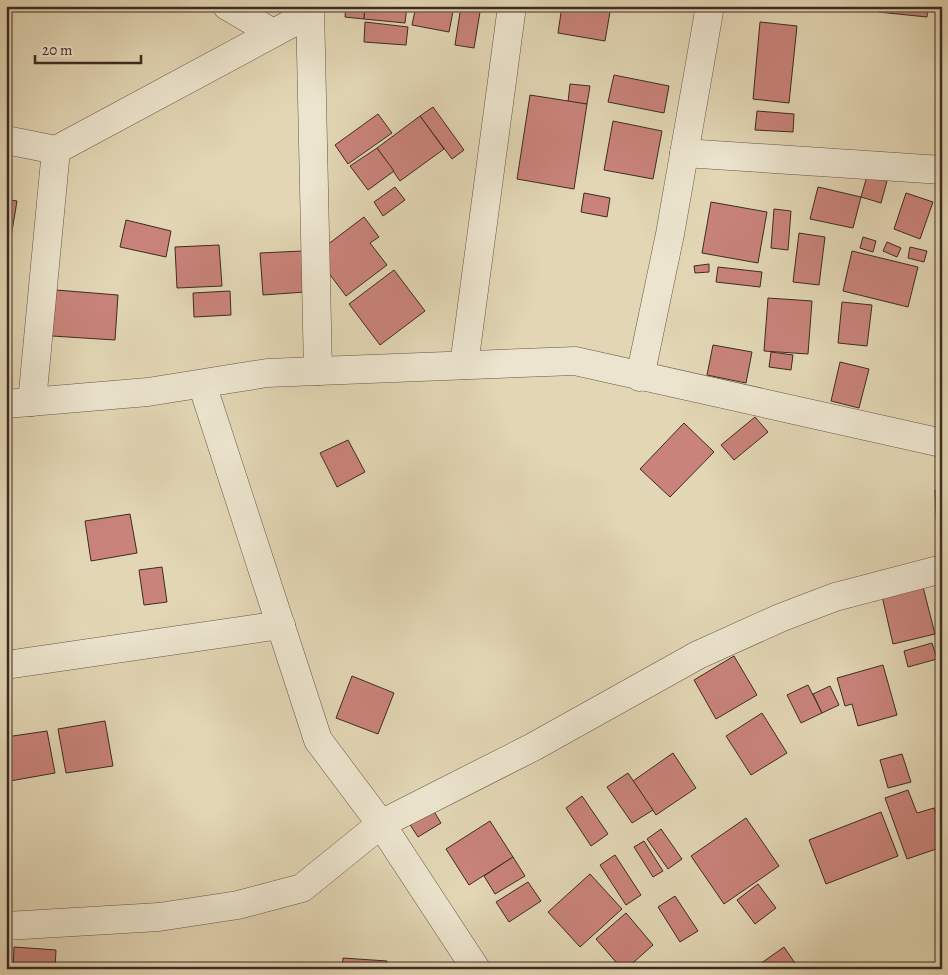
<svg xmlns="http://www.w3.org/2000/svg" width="948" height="975" viewBox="0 0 948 975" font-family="Alegreya,serif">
<rect width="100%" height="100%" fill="#e2d6b4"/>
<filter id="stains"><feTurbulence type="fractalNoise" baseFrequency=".004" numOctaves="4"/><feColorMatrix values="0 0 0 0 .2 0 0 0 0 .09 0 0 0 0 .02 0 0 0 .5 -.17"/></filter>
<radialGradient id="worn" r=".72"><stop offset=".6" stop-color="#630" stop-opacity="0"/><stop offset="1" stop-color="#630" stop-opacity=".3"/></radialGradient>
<g fill="#c9837a" stroke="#3d2b22">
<path d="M 346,6 L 365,6 L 364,19 L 345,17 Z"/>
<path d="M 365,6 L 407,6 L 405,23 L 364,19 Z"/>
<path d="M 416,6 L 454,6 L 449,32 L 412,25 Z"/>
<path d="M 461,6 L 481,6 L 474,48 L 455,45 Z"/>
<path d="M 562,6 L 611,6 L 605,41 L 558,33 Z"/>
<path d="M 879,6 L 928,6 L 927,17 L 878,12 Z"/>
<path d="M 365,22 L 408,27 L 406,45 L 364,42 Z"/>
<path d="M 760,22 L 797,26 L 789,103 L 753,99 Z"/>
<path d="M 614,75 L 669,86 L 664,113 L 608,102 Z"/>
<path d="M 570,84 L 590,86 L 587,104 L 568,102 Z"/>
<path d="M 530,95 L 587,104 L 574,189 L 517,179 Z"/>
<path d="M 433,107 L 464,150 L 452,159 L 420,116 Z"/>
<path d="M 757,111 L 794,114 L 793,132 L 755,130 Z"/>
<path d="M 378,114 L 392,133 L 348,164 L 335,145 Z"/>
<path d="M 420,116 L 444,149 L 400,181 L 377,148 Z"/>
<path d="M 613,121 L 662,131 L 653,179 L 604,170 Z"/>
<path d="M 377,148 L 394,171 L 368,190 L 350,166 Z"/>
<path d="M 867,176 L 887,181 L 881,203 L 861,197 Z"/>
<path d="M 395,187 L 405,200 L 383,216 L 374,202 Z"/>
<path d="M 818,187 L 861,197 L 853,228 L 810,219 Z"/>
<path d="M 584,193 L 610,198 L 607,217 L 581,212 Z"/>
<path d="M 906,193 L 933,202 L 920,239 L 894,229 Z"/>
<path d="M 6,199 L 17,201 L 10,243 L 6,242 Z"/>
<path d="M 711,202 L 767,212 L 758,263 L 702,253 Z"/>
<path d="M 774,209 L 791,211 L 788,250 L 771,248 Z"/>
<path d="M 364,217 L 379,237 L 370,243 L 387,265 L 346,296 L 325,268 L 327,245 Z"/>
<path d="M 126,220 L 171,231 L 166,257 L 120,247 Z"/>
<path d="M 799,233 L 825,237 L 819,285 L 793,282 Z"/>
<path d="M 863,237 L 876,241 L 873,252 L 860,248 Z"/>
<path d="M 887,242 L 901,248 L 897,257 L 883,251 Z"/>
<path d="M 219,245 L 222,286 L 177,288 L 175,247 Z"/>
<path d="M 910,247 L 927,251 L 924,262 L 908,258 Z"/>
<path d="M 302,251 L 305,292 L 263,295 L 260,253 Z"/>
<path d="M 852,251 L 918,267 L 908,307 L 843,291 Z"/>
<path d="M 709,264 L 709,272 L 695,273 L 694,266 Z"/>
<path d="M 718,267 L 762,272 L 760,287 L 716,282 Z"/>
<path d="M 394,270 L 425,311 L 380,345 L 349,304 Z"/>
<path d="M 56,290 L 118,295 L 115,340 L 52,336 Z"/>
<path d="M 230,291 L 231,315 L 194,317 L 193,293 Z"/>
<path d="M 768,298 L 812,301 L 808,354 L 764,351 Z"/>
<path d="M 842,302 L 872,305 L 867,346 L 838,343 Z"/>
<path d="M 713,345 L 752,352 L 746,383 L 707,375 Z"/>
<path d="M 771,352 L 793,355 L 791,370 L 769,367 Z"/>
<path d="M 840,362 L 869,369 L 859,408 L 831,401 Z"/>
<path d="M 755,417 L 768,432 L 734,460 L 721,445 Z"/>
<path d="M 684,423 L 714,452 L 670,497 L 640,469 Z"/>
<path d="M 348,440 L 365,472 L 337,487 L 320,453 Z"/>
<path d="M 935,490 L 942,490 L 942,537 L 937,537 Z"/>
<path d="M 130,514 L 137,553 L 91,561 L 85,521 Z"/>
<path d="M 162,567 L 167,602 L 144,605 L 139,570 Z"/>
<path d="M 923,587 L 935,634 L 893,644 L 882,596 Z"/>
<path d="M 932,643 L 937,659 L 908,667 L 904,651 Z"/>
<path d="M 734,656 L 757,695 L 716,719 L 694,680 Z"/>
<path d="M 883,665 L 897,715 L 858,726 L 852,704 L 845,706 L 837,678 Z"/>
<path d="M 352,676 L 394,693 L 378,734 L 336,718 Z"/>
<path d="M 808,685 L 822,713 L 801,723 L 787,695 Z"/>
<path d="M 830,686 L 839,705 L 822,713 L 813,694 Z"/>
<path d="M 762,713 L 787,753 L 751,775 L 726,736 Z"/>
<path d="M 105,721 L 113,766 L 66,773 L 58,729 Z"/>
<path d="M 47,731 L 55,773 L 10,781 L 6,761 L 6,737 Z"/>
<path d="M 673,753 L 696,788 L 656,815 L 633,781 Z"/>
<path d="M 902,754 L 911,782 L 888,788 L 880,760 Z"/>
<path d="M 628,773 L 653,810 L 632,823 L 607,787 Z"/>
<path d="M 908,790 L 917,813 L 934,808 L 942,830 L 942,847 L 907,859 L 885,798 Z"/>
<path d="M 582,796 L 608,834 L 591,846 L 566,808 Z"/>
<path d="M 6,805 L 10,831 L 6,831 Z"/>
<path d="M 430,805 L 441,823 L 418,837 L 407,820 Z"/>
<path d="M 881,812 L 898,856 L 826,884 L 809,840 Z"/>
<path d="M 746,818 L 779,866 L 724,904 L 691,856 Z"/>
<path d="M 490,821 L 513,857 L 469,885 L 446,849 Z"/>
<path d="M 661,829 L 682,859 L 668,869 L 647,839 Z"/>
<path d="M 644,841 L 663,871 L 653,877 L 634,847 Z"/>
<path d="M 615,855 L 641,895 L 626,905 L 600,865 Z"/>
<path d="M 513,857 L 525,876 L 495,894 L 484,876 Z"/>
<path d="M 590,874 L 622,909 L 580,947 L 548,912 Z"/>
<path d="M 528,882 L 541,901 L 509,922 L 496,902 Z"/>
<path d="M 758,884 L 776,908 L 755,924 L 737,900 Z"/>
<path d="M 675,896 L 698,931 L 680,942 L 658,907 Z"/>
<path d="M 626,913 L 653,945 L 626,969 L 622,969 L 596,939 Z"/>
<path d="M 14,947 L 56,950 L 55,969 L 13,969 Z"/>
<path d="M 784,947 L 799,969 L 753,969 Z"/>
<path d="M 343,958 L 387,961 L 386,969 L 342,969 Z"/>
</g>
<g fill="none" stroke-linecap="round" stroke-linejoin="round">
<g stroke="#665646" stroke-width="29">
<g id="minor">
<path d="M 227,6 L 273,33"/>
<path d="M 310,6 L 318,371"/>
<path d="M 6,140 L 56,150 L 309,14"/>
<path d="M 684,153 L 942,170"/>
<path d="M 464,365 L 512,6"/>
<path d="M 640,377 L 670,234 L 710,6"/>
<path d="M 202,384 L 318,740 L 381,824 L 476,969"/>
<path d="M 32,402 L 56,150"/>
<path d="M 6,404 L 148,392 L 267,373 L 575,361 L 942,443"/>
<path d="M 6,665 L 281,625"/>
<path d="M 6,926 L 159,917 L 238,905 L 302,888 L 381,824 L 533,747 L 698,655 L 780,618 L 835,597 L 942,569"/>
</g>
</g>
<use href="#minor" stroke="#ece4ce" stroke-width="28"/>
</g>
<rect width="948" height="975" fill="none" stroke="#e2d6b4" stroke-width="25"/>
<rect x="8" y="8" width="933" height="960" fill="none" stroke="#3d2b22" stroke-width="2.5"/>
<rect x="12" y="12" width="923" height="950" fill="none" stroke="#3d2b22"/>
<path d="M35 55v8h106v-8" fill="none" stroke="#3d2b22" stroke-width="2.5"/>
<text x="42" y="55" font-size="15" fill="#3d2b22" stroke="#ece4ce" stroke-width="4" paint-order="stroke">20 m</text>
<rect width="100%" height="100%" filter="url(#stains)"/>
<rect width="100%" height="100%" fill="url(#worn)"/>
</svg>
